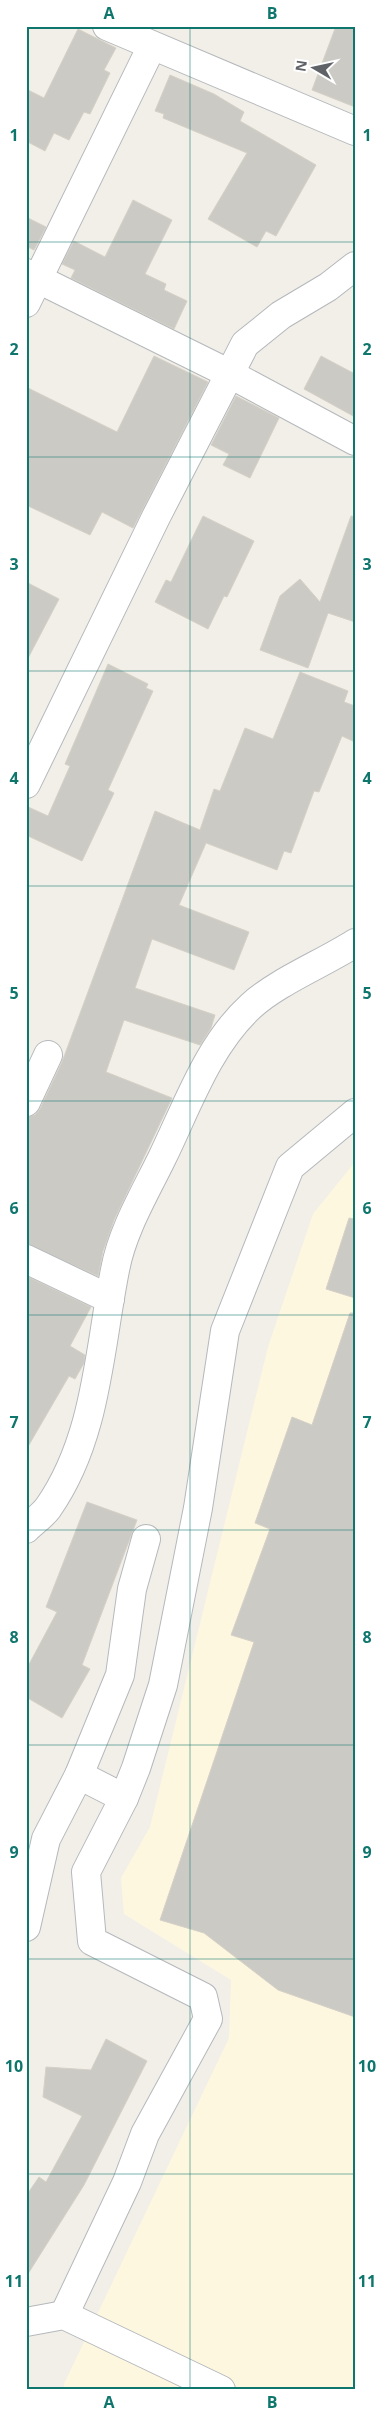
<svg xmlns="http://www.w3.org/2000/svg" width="381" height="2416" viewBox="0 0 381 2416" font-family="'Open Sans',sans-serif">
<rect width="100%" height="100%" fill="#f1efe8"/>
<path fill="#fef7e0" d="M 355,1162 L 355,2390 L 64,2390 L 64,2384 L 229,2038 L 231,1980 L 124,1914 L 121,1878 L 150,1827 L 268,1347 L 313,1214 Z"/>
<g fill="#cccac5" stroke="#d6d1c6">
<path d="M 336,26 L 355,26 L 355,107 L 312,90 Z"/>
<path d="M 78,29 L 116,48 L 104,70 L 110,73 L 90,114 L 84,112 L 69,140 L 54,133 L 45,151 L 26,141 L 26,89 L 44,98 Z"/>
<path d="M 170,75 L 214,94 L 244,112 L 240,121 L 316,165 L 276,236 L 266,231 L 257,247 L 208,219 L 247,153 L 163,118 L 164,114 L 155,111 Z"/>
<path d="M 133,200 L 172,220 L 145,274 L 166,284 L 164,290 L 187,301 L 174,329 L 71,278 L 75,270 L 62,264 L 74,241 L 105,257 Z"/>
<path d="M 26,217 L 46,227 L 34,250 L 26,246 Z"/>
<path d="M 154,356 L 208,382 L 133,528 L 102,512 L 90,535 L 26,505 L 26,387 L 117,432 Z"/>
<path d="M 321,356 L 355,374 L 355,417 L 304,389 Z"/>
<path d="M 236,396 L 279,418 L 250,478 L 223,465 L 229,454 L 211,445 Z"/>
<path d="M 203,516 L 254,541 L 227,597 L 224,596 L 208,629 L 155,602 L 166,580 L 171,582 Z"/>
<path d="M 351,516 L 355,517 L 355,622 L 328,613 L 308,668 L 260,650 L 280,596 L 300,579 L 320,602 Z"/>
<path d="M 26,582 L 59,599 L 26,662 Z"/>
<path d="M 108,664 L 148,684 L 146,688 L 153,691 L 108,790 L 114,793 L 82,861 L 26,835 L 26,806 L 48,816 L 70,766 L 65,764 Z"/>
<path d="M 300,672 L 348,691 L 344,702 L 355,706 L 355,742 L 342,736 L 319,792 L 314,791 L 291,853 L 284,851 L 277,870 L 206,843 L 179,905 L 249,932 L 234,970 L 152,939 L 135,988 L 215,1015 L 211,1028 L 200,1045 L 124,1020 L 106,1072 L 172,1098 L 114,1220 L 103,1251 L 98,1276 L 26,1244 L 26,1117 L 35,1115 L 40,1109 L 62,1062 L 155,811 L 200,830 L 214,789 L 220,791 L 245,728 L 273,739 Z"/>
<path d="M 349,1218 L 355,1219 L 355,1298 L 326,1289 Z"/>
<path d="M 26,1276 L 91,1307 L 70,1346 L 85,1355 L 84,1363 L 75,1379 L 69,1376 L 26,1450 Z"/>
<path d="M 350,1313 L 355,1313 L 355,2017 L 278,1990 L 204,1933 L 160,1920 L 254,1642 L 231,1635 L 270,1529 L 255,1523 L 292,1417 L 312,1425 Z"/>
<path d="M 87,1502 L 137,1520 L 82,1665 L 90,1669 L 62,1718 L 26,1697 L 26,1670 L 57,1612 L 46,1607 Z"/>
<path d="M 106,2039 L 147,2061 L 84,2185 L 26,2277 L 26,2196 L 39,2177 L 46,2182 L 82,2116 L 43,2097 L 46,2067 L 91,2070 Z"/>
</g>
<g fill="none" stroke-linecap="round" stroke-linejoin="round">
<g stroke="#b5b8bc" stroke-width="30">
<g id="minor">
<path d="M 107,26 L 355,131"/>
<path d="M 26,273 L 230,374 L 355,441"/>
<path d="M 26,303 L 152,46"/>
<path d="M 26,784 L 156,517 L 245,344 L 281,315 L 328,287 L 355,266"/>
<path d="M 26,1102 L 48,1055"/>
<path d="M 26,1259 L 110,1299"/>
<path d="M 26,1529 C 33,1522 42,1516 48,1508 C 97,1438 99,1350 115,1270 C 122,1231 145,1193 162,1158 C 187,1107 208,1045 251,1006 C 277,982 324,963 355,943"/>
<path d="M 79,1775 L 120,1675 L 132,1589 L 146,1539"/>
<path d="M 26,1927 L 46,1839 L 79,1775 L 124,1798"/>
<path d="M 64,2315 L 127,2182 L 145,2134 L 208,2019 L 203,1997 L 92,1941 L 86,1872 L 124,1798 L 136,1768 L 163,1685 L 198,1508 L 225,1331 L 290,1167 L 355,1113"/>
<path d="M 26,2322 L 64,2315 L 221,2390"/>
</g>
</g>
<use href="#minor" stroke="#fff" stroke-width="28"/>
</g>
<path fill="none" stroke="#0f766e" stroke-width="1" stroke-opacity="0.55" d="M 190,26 L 190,2390M 26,242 L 355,242M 26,457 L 355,457M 26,671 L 355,671M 26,886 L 355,886M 26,1101 L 355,1101M 26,1315 L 355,1315M 26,1530 L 355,1530M 26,1745 L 355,1745M 26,1959 L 355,1959M 26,2174 L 355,2174"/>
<rect width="381" height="2416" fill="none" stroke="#ffffff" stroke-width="55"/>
<g transform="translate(314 68) rotate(279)" stroke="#ffffff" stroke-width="4" paint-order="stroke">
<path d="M0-4L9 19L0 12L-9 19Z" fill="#5f6368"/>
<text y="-8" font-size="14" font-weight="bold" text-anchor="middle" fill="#5f6368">N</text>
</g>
<rect x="28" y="28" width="326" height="2360" fill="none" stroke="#0f766e" stroke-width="2"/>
<g font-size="16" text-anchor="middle" font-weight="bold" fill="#0f766e">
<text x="109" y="19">A</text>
<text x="272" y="19">B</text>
<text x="14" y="141">1</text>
<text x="367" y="141">1</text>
<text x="14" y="355">2</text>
<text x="367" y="355">2</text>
<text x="14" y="570">3</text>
<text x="367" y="570">3</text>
<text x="14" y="784">4</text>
<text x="367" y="784">4</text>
<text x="14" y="999">5</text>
<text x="367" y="999">5</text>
<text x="14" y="1214">6</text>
<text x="367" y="1214">6</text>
<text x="14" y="1428">7</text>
<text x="367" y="1428">7</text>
<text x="14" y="1643">8</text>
<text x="367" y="1643">8</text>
<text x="14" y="1858">9</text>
<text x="367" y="1858">9</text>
<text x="14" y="2072">10</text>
<text x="367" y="2072">10</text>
<text x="14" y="2287">11</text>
<text x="367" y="2287">11</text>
<text x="109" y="2408">A</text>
<text x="272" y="2408">B</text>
</g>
</svg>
